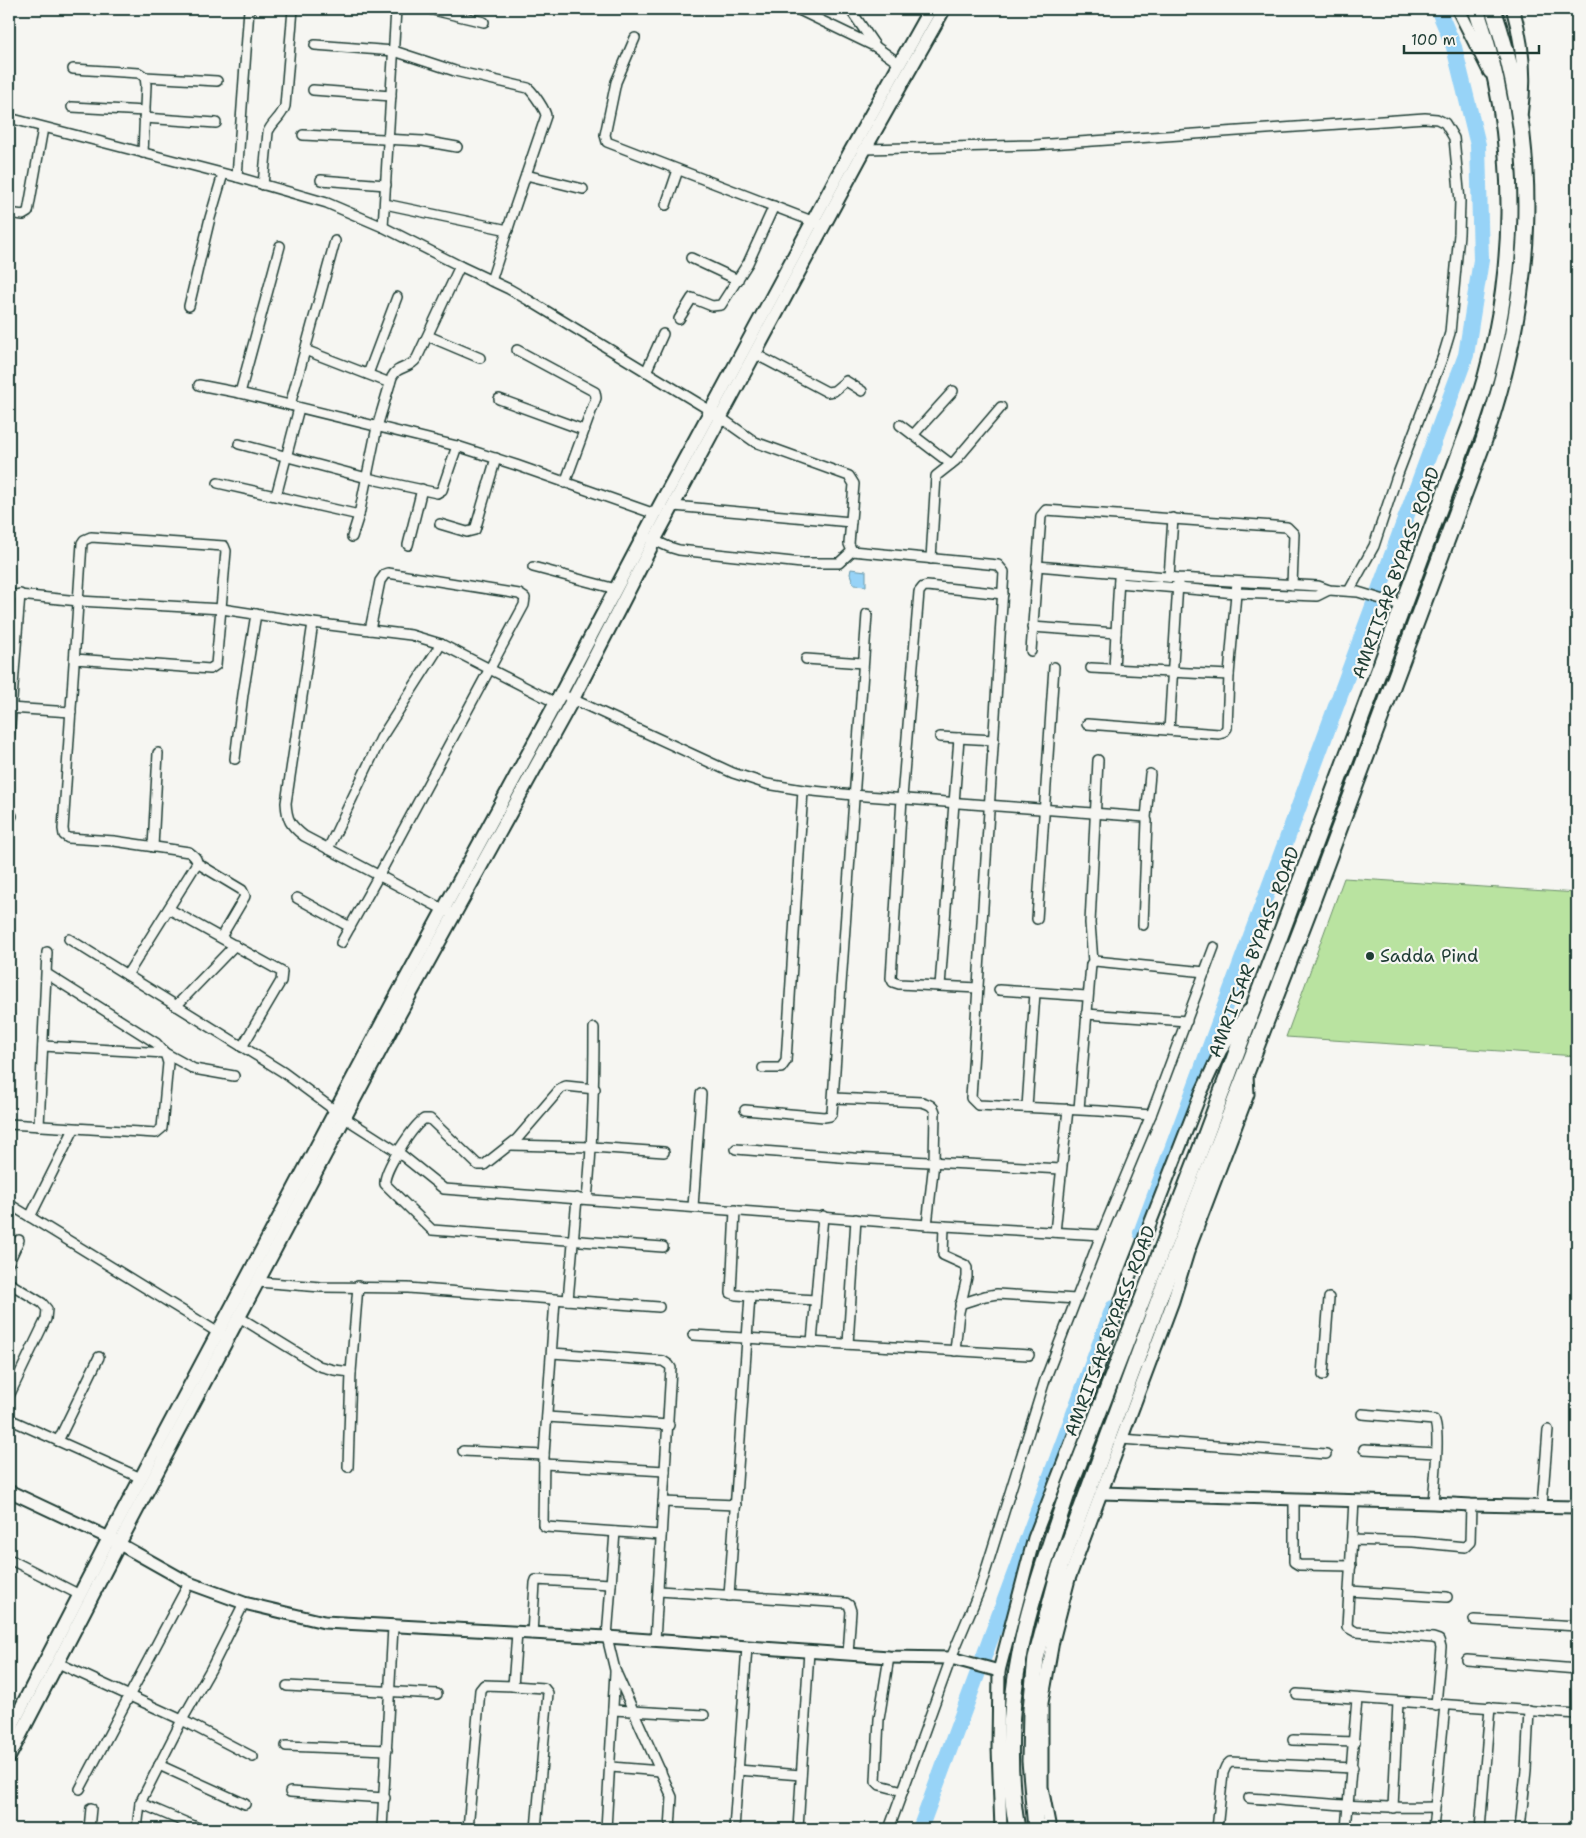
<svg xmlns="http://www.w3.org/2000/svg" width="1586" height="1838" viewBox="0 0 1586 1838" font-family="'Shantell Sans',sans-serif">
<rect width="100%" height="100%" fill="#f6f6f2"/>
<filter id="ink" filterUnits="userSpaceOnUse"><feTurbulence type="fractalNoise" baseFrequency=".02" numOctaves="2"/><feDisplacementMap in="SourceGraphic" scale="10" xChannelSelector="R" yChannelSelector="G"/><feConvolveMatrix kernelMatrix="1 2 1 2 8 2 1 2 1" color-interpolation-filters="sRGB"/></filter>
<g filter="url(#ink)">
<path fill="#b9e3a0" stroke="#6c906a" d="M 1344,878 L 1577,893 L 1577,1056 L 1286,1037 Z"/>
<path fill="#97d3f7" stroke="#6797a9" d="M 851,569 L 866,571 L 866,586 L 854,585 L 850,574 Z"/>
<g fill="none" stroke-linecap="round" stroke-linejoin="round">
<g stroke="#97d3f7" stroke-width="16">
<path d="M 1141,1233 L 1466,355 L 1481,260 L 1478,145 L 1454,47 L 1438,9"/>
<path d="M 920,1829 L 1113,1308"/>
</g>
<g stroke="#1f3d34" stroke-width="12">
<g id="minor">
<path d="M 429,9 L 484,22"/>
<path d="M 797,9 L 876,47 L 900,64"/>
<path d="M 850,9 L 876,47"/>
<path d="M 635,38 L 616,82 L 605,135 L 607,142 L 817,223"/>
<path d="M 315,45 L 394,51 L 455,71 L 528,88 C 533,92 546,111 546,116 L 514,210 L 491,281"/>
<path d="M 73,69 L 139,73 L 145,77 L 146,85 L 143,153"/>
<path d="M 145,77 L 217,81"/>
<path d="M 313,90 L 391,96"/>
<path d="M 72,107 L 145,111"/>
<path d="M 9,118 L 237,177 L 327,203 L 383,227 L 460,266 L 509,289 L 530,301 L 711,411 L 755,442 L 849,476 L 854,484 L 849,544 L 852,551 L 998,565 L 1004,572 L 971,1098 L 978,1105 L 1100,1111 L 1151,1115"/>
<path d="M 144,118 L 216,123"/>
<path d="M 303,135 L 423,141 L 457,147"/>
<path d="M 865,149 L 1035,145 L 1425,118 L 1437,119 L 1445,123 L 1454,138 L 1460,201 L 1459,234 L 1450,333 L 1443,356 L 1396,479 L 1374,546 L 1349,591"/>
<path d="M 526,175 L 583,189"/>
<path d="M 237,177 L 249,9"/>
<path d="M 321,180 L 386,185"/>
<path d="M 263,185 L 268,132 C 272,122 282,117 285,106 L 293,9"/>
<path d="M 385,204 L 508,230"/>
<path d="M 666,205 L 678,170"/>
<path d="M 9,213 L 23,215 L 28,212 L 43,128"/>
<path d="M 383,227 L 396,9"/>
<path d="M 691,258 L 738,280"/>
<path d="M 189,306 L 210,218 L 223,174"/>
<path d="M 679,319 L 692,298 L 712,306 L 721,305 L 748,263 L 774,206"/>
<path d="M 428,336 L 480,358"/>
<path d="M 305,350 L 390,383"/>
<path d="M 517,350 L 595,392 L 596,398 L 565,483"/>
<path d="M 755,354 L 827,392 L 834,391 L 846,381 L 862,391"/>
<path d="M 646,372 L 663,334"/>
<path d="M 368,374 L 397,297"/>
<path d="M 199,385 L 240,393 L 457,446 L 516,465 L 655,514"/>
<path d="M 240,393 L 280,246"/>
<path d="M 499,399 L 584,430"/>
<path d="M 290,405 L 335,241"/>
<path d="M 900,425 L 951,464"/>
<path d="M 913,435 L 953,391"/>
<path d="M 239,444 L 367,478 L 437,493 L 442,490 L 457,446"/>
<path d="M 218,483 L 359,515"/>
<path d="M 276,496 L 299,408"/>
<path d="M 674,506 L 851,522"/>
<path d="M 440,524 L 467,532 L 475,530 L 496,458"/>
<path d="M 352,537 L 359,515 L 377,427 L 392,377 C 398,365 409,370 417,358 L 460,266"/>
<path d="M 649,538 L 669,547 L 679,550 L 802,563 L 839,563 L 852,551"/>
<path d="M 408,545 L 422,489"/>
<path d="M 931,559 L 936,476 L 955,461 L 1001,407"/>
<path d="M 1037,566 L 1178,578 L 1318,586 L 1329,590 L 1358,592 L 1404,606"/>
<path d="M 533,567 L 616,589"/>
<path d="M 1169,577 L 1173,518"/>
<path d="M 1119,583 L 1236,593 L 1317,596 L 1329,590"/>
<path d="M 9,594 L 79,601 L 222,609 L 313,623 L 411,635 L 441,644 L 556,703"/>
<path d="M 313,623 L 286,803 C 287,820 290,825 304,836 L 448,912"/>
<path d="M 1032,627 L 1116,633"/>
<path d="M 1031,651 L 1041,516 L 1046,510 L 1287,527 L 1294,534 L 1292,585"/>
<path d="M 75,659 L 210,669 L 216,665 L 226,551 L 224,546 L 91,537 L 84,540 L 82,543 L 63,829 L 64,835 L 68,838 L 114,841 L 189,852 C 193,855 197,858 197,863 L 127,975"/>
<path d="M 806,659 L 863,663"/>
<path d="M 1091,668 L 1229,675"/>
<path d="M 1114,669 L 1119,578"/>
<path d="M 568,697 L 733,773 L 767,784 L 803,790 L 853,795 L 1145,817 L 1147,821 L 1143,925"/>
<path d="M 9,708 L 71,712"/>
<path d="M 1087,724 L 1219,734 L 1223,733 L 1227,728 L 1229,675 L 1237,582"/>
<path d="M 1169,730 L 1178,583"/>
<path d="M 940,737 L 994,740"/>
<path d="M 9,739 L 20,594"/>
<path d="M 235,759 L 243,694 L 256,614"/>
<path d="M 9,816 L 12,816"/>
<path d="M 1146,818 L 1150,774"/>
<path d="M 153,847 L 158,753"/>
<path d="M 328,849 L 381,738 L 441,644"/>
<path d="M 197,863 L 242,890 L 245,896 L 244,898 L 221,937"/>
<path d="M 297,898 L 350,927"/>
<path d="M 169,909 L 282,972 L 281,981 L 242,1047"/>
<path d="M 1037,919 L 1054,667"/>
<path d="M 69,939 L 283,1072 L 345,1118 L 398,1152 L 444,1189 L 927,1225 L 1101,1235"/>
<path d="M 341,943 L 379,875 L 524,605 L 525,598 L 519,594 L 388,573 L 385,574 L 380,581 L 370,630"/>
<path d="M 1093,962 L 1090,923 L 1098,760"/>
<path d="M 940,986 L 959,738"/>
<path d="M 978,988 L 899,984 L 893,982 L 891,978 L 902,798 L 919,592 L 923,587 L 927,586 L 1003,594"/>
<path d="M 999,990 L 1087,996"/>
<path d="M 176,1006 L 235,945"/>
<path d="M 1086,1014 L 1187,1021"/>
<path d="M 43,1046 L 165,1053 L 194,1069 L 234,1076"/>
<path d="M 763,1068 L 781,1068 L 786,1061 L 803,790"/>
<path d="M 595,1089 L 566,1086 L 561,1088 L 517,1139 L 484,1165 L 478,1165 L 430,1119 L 424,1119 C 413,1126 383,1171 385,1184 L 432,1230 L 663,1247"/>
<path d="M 834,1098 L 922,1102 C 928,1104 933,1105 935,1112 L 934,1162 L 927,1225"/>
<path d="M 1027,1107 L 1035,993"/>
<path d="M 1079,1109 L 1091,964 L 1095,961 L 1205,972"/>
<path d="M 745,1110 L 824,1117 L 830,1116 L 832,1113 L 867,614"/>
<path d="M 9,1124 L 156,1133 L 162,1128 L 168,1063 L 165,1053 L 156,1043 L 47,974"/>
<path d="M 39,1126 L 47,952"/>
<path d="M 510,1145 L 592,1147 L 664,1152"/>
<path d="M 736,1149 L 853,1158 L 1061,1169"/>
<path d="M 587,1199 C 593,1141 594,1085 594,1028"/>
<path d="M 9,1204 L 222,1335"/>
<path d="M 693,1207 L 701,1094"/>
<path d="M 735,1210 L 731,1293 L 736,1295 L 815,1300"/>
<path d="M 30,1217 L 74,1129"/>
<path d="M 944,1226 L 943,1255 L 965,1265 L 967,1268 L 967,1277 L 959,1312 L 955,1351"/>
<path d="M 1055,1232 L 1068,1109"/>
<path d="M 9,1262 L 19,1240"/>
<path d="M 258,1282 L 321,1287 L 408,1288 L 659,1307"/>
<path d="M 9,1283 L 42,1303 L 47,1309 L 46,1319 L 9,1396"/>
<path d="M 555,1300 L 544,1455 L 543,1525 L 546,1527 L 661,1535"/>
<path d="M 568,1300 L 577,1198"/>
<path d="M 960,1304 L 985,1296 L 997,1294 L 1076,1299"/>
<path d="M 239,1317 L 319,1366 L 334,1370 L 351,1372"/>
<path d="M 693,1335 L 1029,1355"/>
<path d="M 812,1342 L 823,1216"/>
<path d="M 848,1344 L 856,1219"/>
<path d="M 552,1353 L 663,1361 L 669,1365 L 671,1368 L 655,1641"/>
<path d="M 1323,1375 L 1329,1298"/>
<path d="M 1362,1414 L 1434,1420 C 1441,1431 1434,1486 1433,1503"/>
<path d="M 547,1417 L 669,1425"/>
<path d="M 9,1419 L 141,1478"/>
<path d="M 1121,1439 L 1326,1454"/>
<path d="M 58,1441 L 99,1357"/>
<path d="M 1364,1449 L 1436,1453"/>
<path d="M 463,1451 L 544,1455"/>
<path d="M 544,1464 L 665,1471"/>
<path d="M 348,1467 L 351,1372 L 358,1286"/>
<path d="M 1294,1499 L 1294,1562 L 1299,1565 L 1351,1566"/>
<path d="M 1354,1500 L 1347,1627 L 1356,1632 L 1433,1638 L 1439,1640 L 1441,1647 L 1436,1705"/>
<path d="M 663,1502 L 736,1505"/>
<path d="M 1542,1506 L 1548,1430"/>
<path d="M 615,1532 L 607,1637 L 615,1670 L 672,1797 L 670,1829"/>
<path d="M 1352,1540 L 1413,1542 L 1465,1547 L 1470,1542 L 1471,1505"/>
<path d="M 9,1559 L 80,1595"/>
<path d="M 659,1591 L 846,1603 L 849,1605 L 851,1611 L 848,1654"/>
<path d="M 1349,1591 L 1447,1597"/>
<path d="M 729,1596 L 750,1296"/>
<path d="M 1474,1620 L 1577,1626"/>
<path d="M 532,1634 L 535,1583 L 536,1580 L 611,1584"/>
<path d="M 889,1657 L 879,1719 L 876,1781 L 880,1785 L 903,1791"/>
<path d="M 1467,1660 L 1577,1669"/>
<path d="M 58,1663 L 182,1720 L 253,1757"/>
<path d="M 287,1686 L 437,1694"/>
<path d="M 513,1686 L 544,1688 L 548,1693 L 536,1829"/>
<path d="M 1297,1694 L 1577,1714"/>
<path d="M 613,1710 L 704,1715"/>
<path d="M 1293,1740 L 1355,1742"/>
<path d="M 286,1746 L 387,1750"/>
<path d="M 159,1765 L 245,1804"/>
<path d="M 611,1767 L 661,1771"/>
<path d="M 738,1770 L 801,1775"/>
<path d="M 80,1789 L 189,1583"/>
<path d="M 290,1792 L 385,1798"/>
<path d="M 1249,1798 C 1311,1802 1372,1809 1434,1807"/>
<path d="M 140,1803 L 201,1829"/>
<path d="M 1393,1808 L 1398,1702"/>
<path d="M 89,1829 L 91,1808"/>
<path d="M 137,1829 L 140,1803 L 182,1720 L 211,1669 L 244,1603"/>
<path d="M 382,1829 L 393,1627"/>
<path d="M 468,1829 L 480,1690 L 484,1685 L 513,1686 L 517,1633"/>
<path d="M 606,1829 L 615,1672"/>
<path d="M 734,1829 L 747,1647"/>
<path d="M 798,1829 L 809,1651"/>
<path d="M 889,1829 L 951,1658 L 980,1589 L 1045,1380 L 1101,1235 L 1151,1115 L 1214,947"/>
<path d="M 1217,1829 L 1223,1773 L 1226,1766 L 1230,1762 L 1353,1768"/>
<path d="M 1346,1829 L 1357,1699"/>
<path d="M 1433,1829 L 1445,1705"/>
<path d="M 1480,1829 L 1490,1707"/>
<path d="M 1520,1829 L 1526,1770 L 1529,1710"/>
<path d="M 1575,1829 L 1577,1809"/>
</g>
</g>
<g stroke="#1f3d34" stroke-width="15">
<g id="tertiary">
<path d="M 9,1491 L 109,1538 L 189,1583 L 244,1603 L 324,1622 L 607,1637 L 889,1657 L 951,1658 L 999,1671"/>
<path d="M 1101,1493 L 1433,1503 L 1471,1505 L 1577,1507"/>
<path d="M 1001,1829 L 998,1748 L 999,1671 L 1034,1538 L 1081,1417 L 1128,1280 L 1201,1093 L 1221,1050 L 1248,1011"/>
<path d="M 1050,1829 L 1042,1787 L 1042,1703 L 1053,1641 L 1069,1579 L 1173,1301 L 1188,1252 L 1248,1094 L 1247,1075"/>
</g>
</g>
<g stroke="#1f3d34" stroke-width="16">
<g id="secondary">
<path d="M 1458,9 L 1490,72"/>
<path d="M 1513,9 C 1523,44 1526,76 1521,112"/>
<path d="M 9,1731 L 109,1538 L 391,1006 L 561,693 L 655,514 L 850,152 L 930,9"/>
<path d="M 9,1757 L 119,1544 L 400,1013 L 573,699 L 654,541 L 865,149 L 944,9"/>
</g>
</g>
<g stroke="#1f3d34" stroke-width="19">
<g id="trunk">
<path d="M 1017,1829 C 1005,1761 1010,1688 1027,1621 C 1038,1578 1053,1536 1067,1494 L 1198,1156 L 1473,418 C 1519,286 1522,141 1476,9"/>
<path d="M 1036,1829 L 1030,1761 L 1031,1709 L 1036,1658 L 1060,1567 L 1165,1283 L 1308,912 L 1484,440 C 1533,296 1543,154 1493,9"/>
</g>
</g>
<use href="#minor" stroke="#f6f6f2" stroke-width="9"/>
<use href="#tertiary" stroke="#f6f6f2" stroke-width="11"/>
<use href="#secondary" stroke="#f6f6f2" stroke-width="12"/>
<use href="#trunk" stroke="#f6f6f2" stroke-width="15"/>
</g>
</g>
<circle fill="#1f3d34" stroke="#f6f6f2" stroke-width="2" cx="1370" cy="956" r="5"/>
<g text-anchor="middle" stroke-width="4.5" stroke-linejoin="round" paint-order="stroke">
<g font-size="18" fill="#1f3d34" stroke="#f6f6f2">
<text transform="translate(1396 573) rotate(-70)" y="6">AMRITSAR BYPASS ROAD</text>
<text transform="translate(1254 952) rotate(-69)" y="6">AMRITSAR BYPASS ROAD</text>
<text transform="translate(1110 1331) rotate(-69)" y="6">AMRITSAR BYPASS ROAD</text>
</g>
<g font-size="18" fill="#1f3d34" stroke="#f6f6f2" text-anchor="start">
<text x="1380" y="962">Sadda Pind</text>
</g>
</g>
<rect width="1586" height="1838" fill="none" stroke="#f6f6f2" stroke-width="30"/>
<rect x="15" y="15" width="1556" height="1808" fill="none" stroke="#1f3d34" stroke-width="2" filter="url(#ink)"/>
<path d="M1404 45v8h135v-8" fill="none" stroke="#1f3d34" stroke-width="2.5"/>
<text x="1411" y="45" font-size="15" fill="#1f3d34" stroke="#f6f6f2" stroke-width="4" paint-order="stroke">100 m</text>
</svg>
